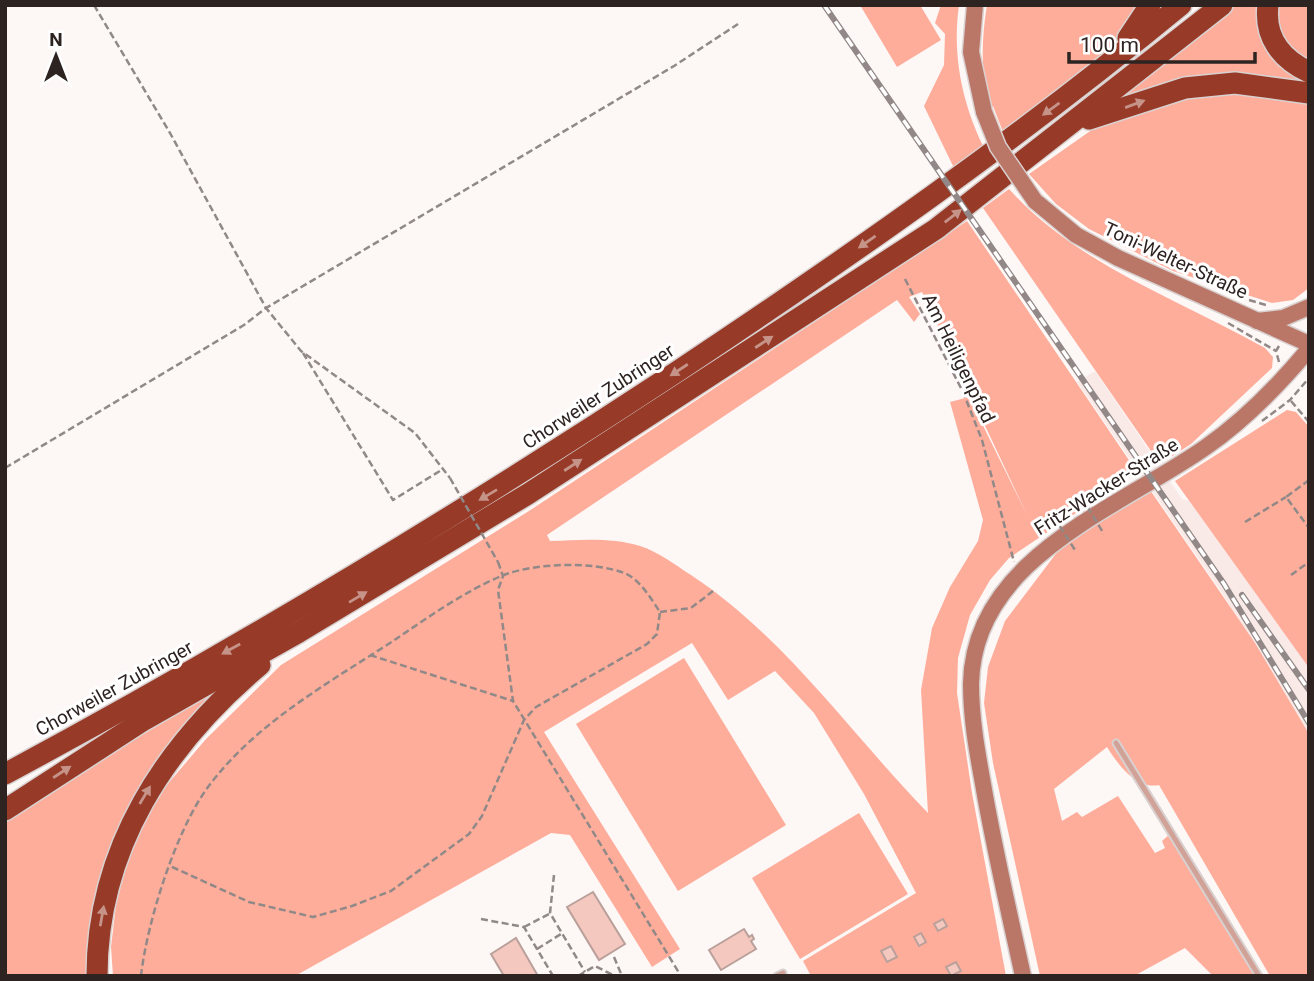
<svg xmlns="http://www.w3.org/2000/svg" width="1314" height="981" viewBox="0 0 1314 981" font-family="Roboto,sans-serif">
<rect width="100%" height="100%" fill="#fdf7f6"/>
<path fill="#f9eae7" d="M 1095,371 L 1182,499 L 1189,501 L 1309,668 L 1309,734 L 1220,590 L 1077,382 Z"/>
<g fill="#ffad9b" fill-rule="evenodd">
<path d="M 860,5 L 920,5 L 941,40 L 897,67 Z"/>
<path d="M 941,5 L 959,5 C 952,55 962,102 983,146 L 954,168 L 924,106 L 944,65 L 945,34 L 935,23 Z"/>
<path d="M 987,5 L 1146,5 L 1129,31 L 1118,41 L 1003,132 L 993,106 L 989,108 C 981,72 981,41 987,5 Z"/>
<path d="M 1230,5 L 1262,5 L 1309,78 L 1309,86 L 1267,79 L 1099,114 Z"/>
<path d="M 1272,5 L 1309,5 L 1309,67 L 1286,52 Z"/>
<path d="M 1213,90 L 1309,103 L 1309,288 L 1293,300 L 1272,303 L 1173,271 L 1089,229 L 1056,204 L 1029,174 L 1103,122 Z"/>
<path d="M 1009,189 C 1076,264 1178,299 1265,348 L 1273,357 L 1272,368 L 1191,444 L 1160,464 L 983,208 Z"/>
<path d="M 967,221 L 1137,472 L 1009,558 L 990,580 L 970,615 L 958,658 L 957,693 L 972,793 L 1006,976 L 811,976 L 803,961 L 916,893 L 864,794 L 814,713 L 775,671 L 728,700 L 692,643 L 544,732 L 680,949 L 652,967 L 570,835 L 551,833 L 295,976 L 113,976 L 111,947 L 116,905 L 126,867 L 143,823 L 160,793 L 206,739 L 281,665 L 529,511 ZM 922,292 L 1028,517 L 969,397 L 950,402 L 983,520 L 978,541 L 950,587 L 932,628 L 921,690 L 928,813 C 850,733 786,638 691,575 C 675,565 659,552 640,546 C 611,537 580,540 550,541 L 547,535 L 897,300 L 914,322 L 920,314 L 909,297 Z"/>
<path d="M 1287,410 L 1296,412 L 1309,427 L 1309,668 L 1175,481 Z"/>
<path d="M 1150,490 L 1255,643 L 1309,734 L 1309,976 L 1270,976 L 1159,785 C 1136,790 1117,763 1107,747 L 1054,789 L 1062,821 L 1077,812 L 1082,817 L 1118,796 L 1155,853 L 1165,848 L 1162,841 L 1170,834 L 1255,976 L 1213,976 L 1185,948 L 1134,976 L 1040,976 L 993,763 L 984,703 L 988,667 L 1005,621 L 1061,547 Z"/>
<path d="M 684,658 L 786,825 L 678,891 L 576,724 Z"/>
<path d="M 220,689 L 151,773 L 89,976 L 5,976 L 5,823 L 118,749 Z"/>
<path d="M 859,813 L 908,894 L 800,959 L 752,878 Z"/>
</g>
<g fill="#f4c8be" stroke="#baa09a" stroke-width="2">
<path d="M 593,892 L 625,944 L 599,960 L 567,907 Z"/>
<path d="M 943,919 L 947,926 L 938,931 L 934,924 Z"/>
<path d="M 744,929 L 749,937 L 752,935 L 754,939 L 751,941 L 756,949 L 721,970 L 709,950 Z"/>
<path d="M 921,933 L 926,942 L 919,946 L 914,937 Z"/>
<path d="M 516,938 L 538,976 L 504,976 L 491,954 Z"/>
<path d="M 891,946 L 897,957 L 887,962 L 881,951 Z"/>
<path d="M 956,962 L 961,971 L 951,976 L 946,967 Z"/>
</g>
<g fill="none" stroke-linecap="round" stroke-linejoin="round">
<g stroke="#d8d1d0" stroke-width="9">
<g id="lane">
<path d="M 1116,743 L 1259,976"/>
<path d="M 777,976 L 783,973"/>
</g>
</g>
<g stroke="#d8d1d0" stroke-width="19">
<g id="secondary">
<path d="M 975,5 L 971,52 L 984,112"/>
<path d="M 1035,201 L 1076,235 L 1118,258 L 1309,344"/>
<path d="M 1257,321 L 1283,318 L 1309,307"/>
<path d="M 1023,976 C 1009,912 994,848 983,784 C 977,751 971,718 971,684 C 973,558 1118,509 1206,447 C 1245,420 1278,386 1309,349"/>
</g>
</g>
<g stroke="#d8d1d0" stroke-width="24">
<g id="highway">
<path d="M 1268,5 C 1264,37 1281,59 1309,72"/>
<path d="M 1128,38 L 1150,5"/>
<path d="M 1089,119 L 1185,88 L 1235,83 L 1309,93"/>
<path d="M 5,774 C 236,650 459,515 678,371 C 851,256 1021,137 1181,5"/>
<path d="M 5,810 L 144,720 L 299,632 L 528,494 L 936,229 L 1222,5"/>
<path d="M 97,976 C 97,848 165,745 260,665"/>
</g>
</g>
<g stroke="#918987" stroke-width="2.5" stroke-dasharray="7 3.5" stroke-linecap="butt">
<path d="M 94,5 L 170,133 L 266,308 L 301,351 L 415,433 L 450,478"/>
<path d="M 905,279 L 963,392 L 982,440 L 1014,562"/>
<path d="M 1239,297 L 1266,305"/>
<path d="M 1228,323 L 1276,351"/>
<path d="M 303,353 L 393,500 L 443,469"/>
<path d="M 1279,362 L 1276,351 L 1279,346"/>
<path d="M 1291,401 L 1309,422"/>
<path d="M 1262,421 L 1290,400 L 1309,378"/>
<path d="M 5,468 L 244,325 L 266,308 L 674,66 L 738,24"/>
<path d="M 1309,480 L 1286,497 L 1309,528"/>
<path d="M 1245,522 L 1286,497"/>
<path d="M 498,562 L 503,576 L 498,590 L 513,701 L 681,976"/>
<path d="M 1291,575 L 1309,562"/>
<path d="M 660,612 L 691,608 L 713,591"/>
<path d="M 370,655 L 513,701"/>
<path d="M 554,875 L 550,913 L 585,972"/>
<path d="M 481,919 L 524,927 L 553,976"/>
<path d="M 524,927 L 549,914"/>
<path d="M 537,949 L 561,934"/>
<path d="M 614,957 L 622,976"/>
<path d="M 141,976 C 147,922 176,830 208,787 C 255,724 325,685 390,643 C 426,619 464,591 504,575 C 535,563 593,561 624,573 C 640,579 651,599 660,612 L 657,634 L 647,644 L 536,707 L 524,720 L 482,816 L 469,834 L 391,891 L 352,906 L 313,917 L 249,902 L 170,866"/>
<path d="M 578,976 L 595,966 L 615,976"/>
</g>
<use href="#lane" stroke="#d1a298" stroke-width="5"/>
<use href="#secondary" stroke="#ba7768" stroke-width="16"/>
<use href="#highway" stroke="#973a28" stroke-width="21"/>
<g stroke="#918887" stroke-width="6">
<g id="rail">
<path d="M 824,5 L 1224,584 L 1309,723"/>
<path d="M 1242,595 L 1309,690"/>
</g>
</g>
<use href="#rail" stroke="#fff" stroke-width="3.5" stroke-dasharray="10" stroke-linecap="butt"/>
<g stroke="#d8d1d0" stroke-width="19" stroke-linecap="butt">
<path id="secondary-bridge" d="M 984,112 L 998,147 L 1035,201"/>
</g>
<g stroke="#918987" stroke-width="2.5" stroke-dasharray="7 3.5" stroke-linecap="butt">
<path d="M 450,478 L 498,562"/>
<path d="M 1082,498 L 1104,534"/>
<path d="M 1054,517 L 1075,550"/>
</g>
<use href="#secondary-bridge" stroke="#ba7768" stroke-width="16"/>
</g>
<defs><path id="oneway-solid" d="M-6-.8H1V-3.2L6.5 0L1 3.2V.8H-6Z" transform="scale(1.75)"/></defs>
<g fill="#c69389">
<use href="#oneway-solid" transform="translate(1135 104) rotate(-20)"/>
<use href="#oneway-solid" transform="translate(1051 109) rotate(144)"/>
<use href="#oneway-solid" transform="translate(953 216) rotate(-38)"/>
<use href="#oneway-solid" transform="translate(867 242) rotate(145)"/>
<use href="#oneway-solid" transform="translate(764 342) rotate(-33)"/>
<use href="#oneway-solid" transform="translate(679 370) rotate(147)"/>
<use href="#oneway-solid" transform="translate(573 465) rotate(-33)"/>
<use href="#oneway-solid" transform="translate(488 495) rotate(149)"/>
<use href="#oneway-solid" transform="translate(358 597) rotate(-31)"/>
<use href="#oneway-solid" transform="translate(231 649) rotate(151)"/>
<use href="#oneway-solid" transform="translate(62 772) rotate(-33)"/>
<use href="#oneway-solid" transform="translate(145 795) rotate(-59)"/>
<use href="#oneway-solid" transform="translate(102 916) rotate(-80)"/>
</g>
<g text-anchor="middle" stroke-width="6" stroke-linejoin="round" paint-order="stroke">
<g font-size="19" fill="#2d2321" stroke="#fff">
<text transform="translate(1176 260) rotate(25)" y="7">Toni-Welter-Straße</text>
<text transform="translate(959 358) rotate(64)" y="7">Am Heiligenpfad</text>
<text transform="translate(598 396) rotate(-33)" y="7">Chorweiler Zubringer</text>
<text transform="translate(1106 486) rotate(-32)" y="7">Fritz-Wacker-Straße</text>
<text transform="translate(114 688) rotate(-29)" y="7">Chorweiler Zubringer</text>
</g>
</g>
<rect width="1314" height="981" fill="none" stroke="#2d2321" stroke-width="14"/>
<g transform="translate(56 56)" stroke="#ffffff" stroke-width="5" paint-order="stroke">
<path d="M0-5L12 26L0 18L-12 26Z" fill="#2d2321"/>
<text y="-10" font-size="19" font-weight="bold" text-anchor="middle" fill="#2d2321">N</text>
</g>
<path d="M1069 52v10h186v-10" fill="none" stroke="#2d2321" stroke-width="3.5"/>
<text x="1080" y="52" font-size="21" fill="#2d2321" stroke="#ffffff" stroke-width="5" paint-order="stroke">100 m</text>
</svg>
